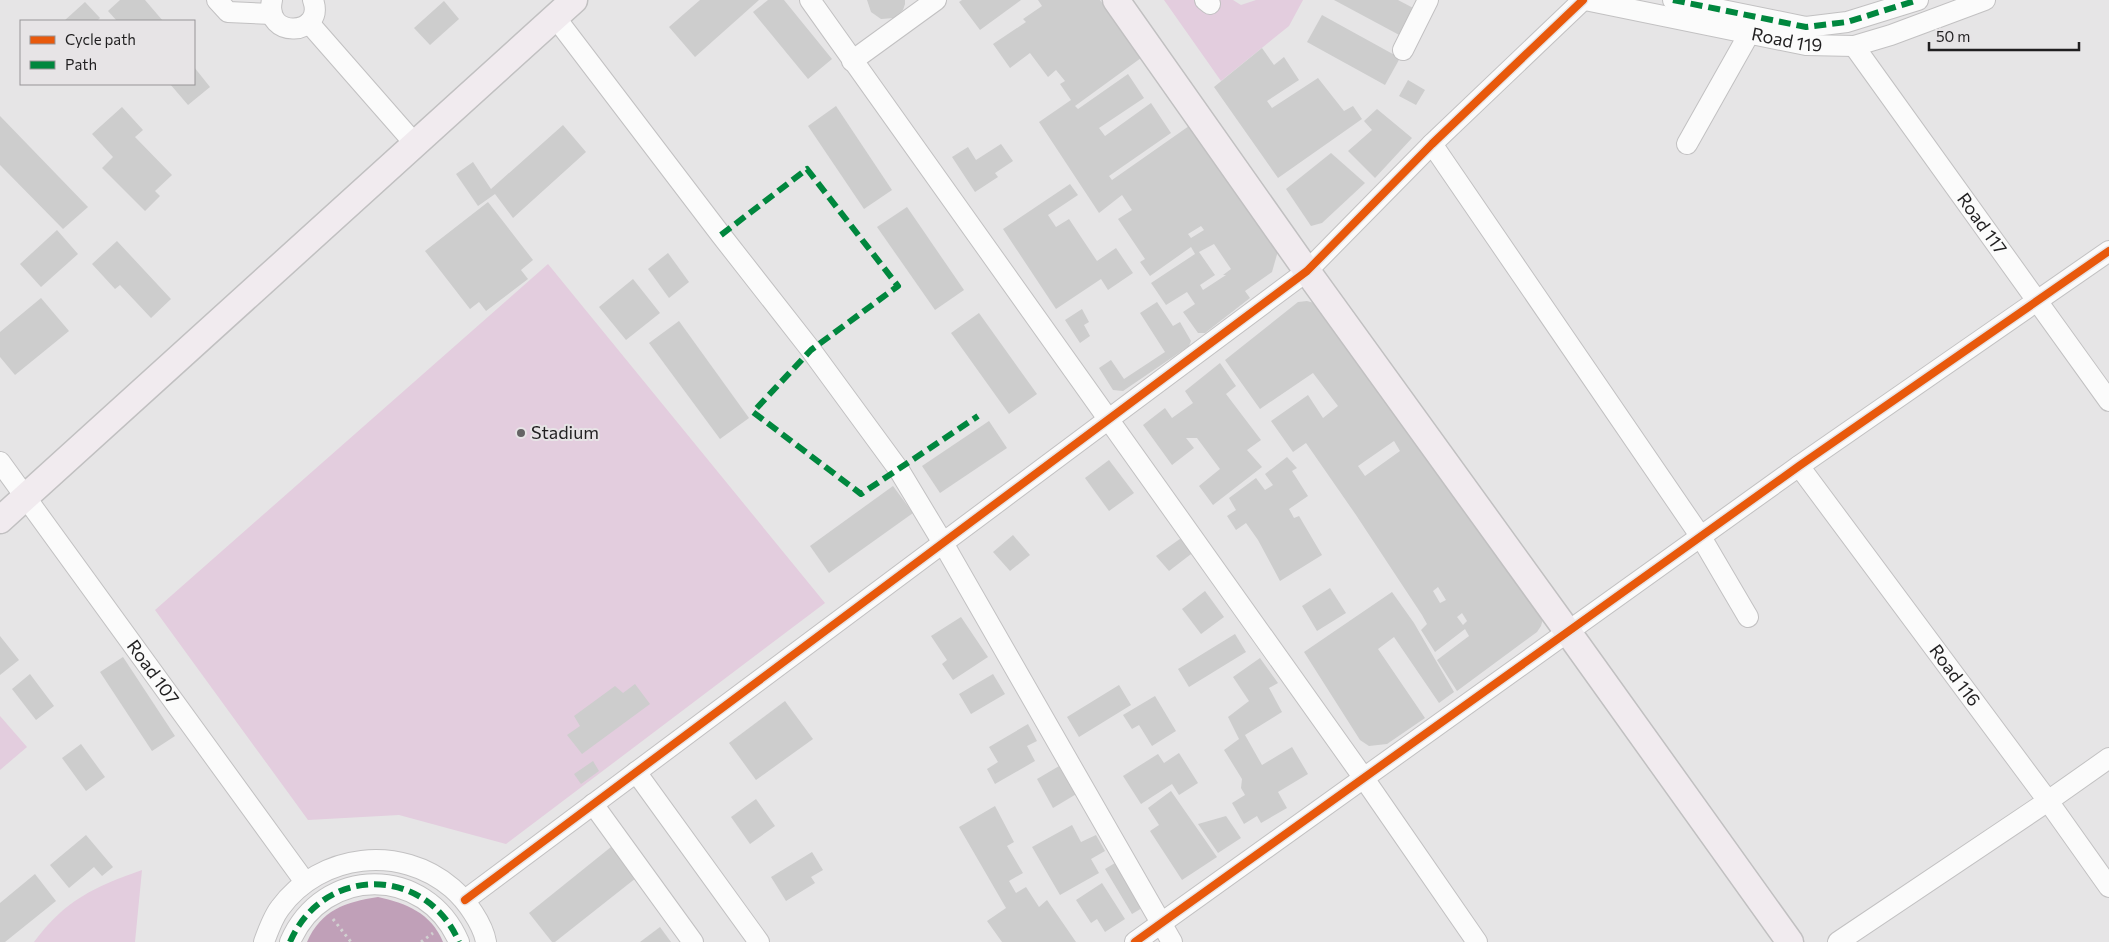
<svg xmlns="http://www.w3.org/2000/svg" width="2109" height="942" viewBox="0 0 2109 942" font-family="Commissioner,sans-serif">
<rect width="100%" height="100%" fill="#e6e5e6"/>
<g fill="#e3cdde">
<path d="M 1164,0 L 1233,0 L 1241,5 L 1256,0 L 1303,0 L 1289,26 L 1221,81 Z"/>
<path d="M 548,264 L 825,603 L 506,844 L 399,815 L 308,820 L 155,610 Z"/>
<path d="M 0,716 L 27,747 L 0,770 Z"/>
<path d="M 142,870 L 135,942 L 34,942 C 65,900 94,887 142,870 Z"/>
</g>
<path fill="#c0a0b8" d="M 378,897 C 406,903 431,913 443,942 L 307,942 C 321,910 345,902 378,897 Z"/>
<g fill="#cdcdcd" fill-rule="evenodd">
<path d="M 120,0 L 145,0 L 163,21 L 117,21 L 108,11 Z"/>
<path d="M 700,0 L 759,0 L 695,57 L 669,27 Z"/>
<path d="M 768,0 L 784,0 L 832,59 L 808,79 L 753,12 Z"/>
<path d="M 867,0 L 905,0 L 905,4 L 903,10 L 894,18 L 881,19 L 871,12 Z"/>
<path d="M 962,0 L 1021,0 L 980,30 L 959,2 Z"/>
<path d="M 1038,0 L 1100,0 L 1141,58 L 1075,106 L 1078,109 L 1128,74 L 1144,98 L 1099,128 L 1105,136 L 1151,103 L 1171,133 L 1109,176 L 1112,180 L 1189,126 L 1278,251 L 1272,272 L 1245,291 L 1250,298 L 1205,333 L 1198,333 L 1183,312 L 1195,304 L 1187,292 L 1166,305 L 1151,283 L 1195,254 L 1191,247 L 1150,276 L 1140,262 L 1145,259 L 1118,219 L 1132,210 L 1122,195 L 1099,213 L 1039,122 L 1071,100 L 1060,84 L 1065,81 L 1056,70 L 1048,77 L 1030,53 L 1010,68 L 993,44 L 1026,22 L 1023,19 L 1042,6 ZM 1201,226 L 1204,230 L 1191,238 L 1188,234 ZM 1214,244 L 1231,269 L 1223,275 L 1226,275 L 1203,290 L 1200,285 L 1215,275 L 1199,252 Z"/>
<path d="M 1334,0 L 1398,0 L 1417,10 L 1403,37 Z"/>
<path d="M 444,1 L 459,19 L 430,45 L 414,28 Z"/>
<path d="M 85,2 L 100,18 L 97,21 L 64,21 Z"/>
<path d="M 1322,15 L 1400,58 L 1385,85 L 1307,42 Z"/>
<path d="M 1262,48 L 1274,65 L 1284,57 L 1299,80 L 1267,101 L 1272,108 L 1318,78 L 1344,111 L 1353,106 L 1362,119 L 1278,178 L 1214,87 Z"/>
<path d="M 194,67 L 210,87 L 188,105 L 170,84 L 194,84 Z"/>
<path d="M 1408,80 L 1425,90 L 1416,105 L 1399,96 Z"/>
<path d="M 836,106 L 892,190 L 864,209 L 808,126 Z"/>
<path d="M 122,107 L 143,130 L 135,137 L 172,175 L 155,191 L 160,196 L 145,211 L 102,168 L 113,157 L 92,134 Z"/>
<path d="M 1377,109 L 1412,138 L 1375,178 L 1348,151 L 1372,130 L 1364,121 Z"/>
<path d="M 0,116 L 88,207 L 63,229 L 0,165 Z"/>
<path d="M 563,125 L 586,152 L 513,218 L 495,194 L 478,206 L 456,174 L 473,162 L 491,189 Z"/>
<path d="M 1001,144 L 1013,161 L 995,173 L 998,177 L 975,192 L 952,157 L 968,147 L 976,160 Z"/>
<path d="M 1331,153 L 1365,183 L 1322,223 L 1311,226 L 1286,189 Z"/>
<path d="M 1070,184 L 1078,195 L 1048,215 L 1056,227 L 1069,219 L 1097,261 L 1116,248 L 1133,273 L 1108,290 L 1101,279 L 1056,309 L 1003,229 Z"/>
<path d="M 488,202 L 533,260 L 521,270 L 528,279 L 486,311 L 479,302 L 470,309 L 425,251 Z"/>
<path d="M 907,207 L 964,290 L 935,310 L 877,227 Z"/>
<path d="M 57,230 L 78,254 L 41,287 L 20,264 Z"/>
<path d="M 117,241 L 171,299 L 151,318 L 120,285 L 115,289 L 92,264 Z"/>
<path d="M 668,253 L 689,282 L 669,298 L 648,269 Z"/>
<path d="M 633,279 L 660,313 L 626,340 L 599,307 Z"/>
<path d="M 41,298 L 69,331 L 15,375 L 0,357 L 0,332 Z"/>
<path d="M 1307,301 L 1314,303 L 1543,619 L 1541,626 L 1537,632 L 1457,691 L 1437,660 L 1469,636 L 1465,629 L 1435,652 L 1421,630 L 1427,624 L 1422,615 L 1356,515 L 1306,443 L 1293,452 L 1271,421 L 1308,395 L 1323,418 L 1338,406 L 1313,373 L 1260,409 L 1225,360 L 1298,302 ZM 1394,441 L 1400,451 L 1365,476 L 1358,466 ZM 1438,587 L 1446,600 L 1440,603 L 1433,591 ZM 1462,613 L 1467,621 L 1463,625 L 1457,617 Z"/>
<path d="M 1157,302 L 1173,326 L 1180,322 L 1191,341 L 1189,346 L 1123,391 L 1113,390 L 1099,368 L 1111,360 L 1124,379 L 1165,352 L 1140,313 Z"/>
<path d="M 1082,309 L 1089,322 L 1084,325 L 1090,336 L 1080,343 L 1065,320 Z"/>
<path d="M 979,313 L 1037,394 L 1009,414 L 951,333 Z"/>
<path d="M 679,321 L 749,418 L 720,439 L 649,343 Z"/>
<path d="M 1220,363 L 1236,386 L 1226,394 L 1261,440 L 1247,450 L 1262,467 L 1213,505 L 1199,486 L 1220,469 L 1197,438 L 1186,438 L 1194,448 L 1172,465 L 1143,425 L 1165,408 L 1172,418 L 1193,403 L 1185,391 Z"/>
<path d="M 989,421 L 1007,448 L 940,493 L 922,466 Z"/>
<path d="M 1287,457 L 1297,468 L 1292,471 L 1308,496 L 1289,509 L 1294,518 L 1299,516 L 1322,555 L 1280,581 L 1258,540 L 1246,523 L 1236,530 L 1227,516 L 1236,510 L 1229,498 L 1256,478 L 1265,490 L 1273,485 L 1265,474 Z"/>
<path d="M 1109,460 L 1134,493 L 1109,511 L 1085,478 Z"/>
<path d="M 893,486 L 913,513 L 829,573 L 810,546 Z"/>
<path d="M 1013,535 L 1030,555 L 1010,571 L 993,552 Z"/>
<path d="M 1184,536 L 1195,551 L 1169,571 L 1156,556 Z"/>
<path d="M 1330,588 L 1346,613 L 1317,631 L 1302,606 Z"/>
<path d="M 1205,591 L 1224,617 L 1201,634 L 1182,609 Z"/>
<path d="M 1392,592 L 1414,623 L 1454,692 L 1439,703 L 1394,637 L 1378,649 L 1425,718 L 1387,744 L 1369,746 L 1360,740 L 1304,652 Z"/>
<path d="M 961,617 L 988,657 L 953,680 L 942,664 L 947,660 L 931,636 Z"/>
<path d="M 1235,634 L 1246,652 L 1189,687 L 1178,669 Z"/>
<path d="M 0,636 L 19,660 L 0,675 Z"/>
<path d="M 123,657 L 175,736 L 152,751 L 100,672 Z"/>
<path d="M 1260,658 L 1278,683 L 1269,688 L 1282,712 L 1245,735 L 1262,765 L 1292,747 L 1308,774 L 1278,792 L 1287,808 L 1261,823 L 1257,816 L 1244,824 L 1232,803 L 1245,795 L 1241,788 L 1242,779 L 1224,750 L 1239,739 L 1228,717 L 1249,701 L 1233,677 Z"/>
<path d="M 30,674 L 54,706 L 36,720 L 12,689 Z"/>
<path d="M 993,674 L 1005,694 L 971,714 L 959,694 Z"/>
<path d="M 635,684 L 650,704 L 582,754 L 567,735 L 580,726 L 574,716 L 615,686 L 623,693 Z"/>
<path d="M 1119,685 L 1131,705 L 1079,737 L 1067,717 Z"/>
<path d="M 1155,696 L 1176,731 L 1152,746 L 1139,725 L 1132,729 L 1123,715 Z"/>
<path d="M 785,701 L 813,739 L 756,780 L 729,743 Z"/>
<path d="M 1028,724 L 1037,741 L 1027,746 L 1035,761 L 995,784 L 987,769 L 998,762 L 989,747 Z"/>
<path d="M 81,744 L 105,777 L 86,791 L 62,758 Z"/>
<path d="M 1179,753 L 1198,783 L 1179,795 L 1172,784 L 1141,804 L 1123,776 L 1158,754 L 1164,763 Z"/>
<path d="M 593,761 L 599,771 L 581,784 L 574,774 Z"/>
<path d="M 1066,762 L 1083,790 L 1053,808 L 1037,779 Z"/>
<path d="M 1171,791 L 1217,857 L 1182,880 L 1150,831 L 1159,825 L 1148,808 Z"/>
<path d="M 756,799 L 775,826 L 750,844 L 731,817 Z"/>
<path d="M 995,806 L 1014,842 L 1007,846 L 1023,873 L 1009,881 L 1016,893 L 1026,887 L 1039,907 L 1047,900 L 1076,942 L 1002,942 L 987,921 L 1006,908 L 959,827 Z"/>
<path d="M 1226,816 L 1241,838 L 1218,853 L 1198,824 Z"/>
<path d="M 1072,825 L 1081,842 L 1096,835 L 1105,851 L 1091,859 L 1099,873 L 1060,895 L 1032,847 Z"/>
<path d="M 86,835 L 113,867 L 102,876 L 94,867 L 69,888 L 50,865 Z"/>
<path d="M 611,847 L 636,878 L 555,942 L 552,942 L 529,913 Z"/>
<path d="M 812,852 L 823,870 L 811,877 L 815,883 L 786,901 L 771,877 Z"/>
<path d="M 1120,860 L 1147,905 L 1132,914 L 1105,869 Z"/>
<path d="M 35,874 L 56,901 L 5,942 L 0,942 L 0,903 Z"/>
<path d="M 1102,883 L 1125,919 L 1105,932 L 1097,919 L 1091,923 L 1076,900 Z"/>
<path d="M 660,927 L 671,942 L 640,942 Z"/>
</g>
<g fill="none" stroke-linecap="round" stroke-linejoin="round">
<g stroke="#c2c1c2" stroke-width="22">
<g id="minor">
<path d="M 217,0 L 228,12 L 272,14"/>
<path d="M 272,0 C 263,40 326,36 313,0"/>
<path d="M 810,0 L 1363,777 L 1477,942"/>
<path d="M 1205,0 L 1210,4"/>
<path id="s1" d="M 1585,0 L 1806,45 L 1854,46 L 1891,35 L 1985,0"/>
<path d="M 1673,0 L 1806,27 L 1847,22 L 1918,0"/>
<path d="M 555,17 L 721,235 L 811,350 L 899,470 L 943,543 L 1172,942"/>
<path d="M 309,23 L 415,144"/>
<path id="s2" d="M 1854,46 L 2109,401"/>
<path d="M 1403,50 L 1428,0"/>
<path d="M 852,61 L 936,0"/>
<path d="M 1432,144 L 1701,537 L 1748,617"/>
<path d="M 1687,144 L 1749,34"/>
<path id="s3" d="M 0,462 L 305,882"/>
<path id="s4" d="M 1799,466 L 2048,801 L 2109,887"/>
<path d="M 636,772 L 759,942"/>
<path d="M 593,804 L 693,942"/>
<path d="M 465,900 L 1307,271 L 1432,144 L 1583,0"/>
<path d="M 264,942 C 268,931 273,917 280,908 C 320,853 401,844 452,888 C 466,900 483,924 486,942"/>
<path d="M 290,942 C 323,865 426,865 459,942"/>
<path d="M 1135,942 L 1799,466 L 2109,251"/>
<path d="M 1838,942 L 2048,801 L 2109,758"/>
</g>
</g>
<g stroke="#c1c0c1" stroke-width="29">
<g id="major">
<path d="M 1116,0 L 1307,271 L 1568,632 L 1790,942"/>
<path d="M 0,520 L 574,0"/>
</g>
</g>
<g stroke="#d1d1d1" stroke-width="3" stroke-dasharray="2.5 4" stroke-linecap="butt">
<path d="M 333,919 L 351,942"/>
<path d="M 421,942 L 433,933"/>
</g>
<use href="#minor" stroke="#fbfbfb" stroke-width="20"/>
<use href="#major" stroke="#f1ebef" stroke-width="26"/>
<g stroke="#00873e" stroke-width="6" stroke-dasharray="12 6" stroke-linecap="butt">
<path d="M 1673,0 L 1806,27 L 1847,22 L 1918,0"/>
<path d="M 721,235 L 807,169 L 898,286 L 811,350 L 753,412 L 861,494 L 978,416"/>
<path d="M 290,942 C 323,865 426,865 459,942"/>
</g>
<g stroke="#e7e4e6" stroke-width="11">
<g id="cycleway">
<path d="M 465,900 L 1307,271 L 1432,144 L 1583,0"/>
<path d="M 1135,942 L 1799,466 L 2109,251"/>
</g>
</g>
<use href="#cycleway" stroke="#e8590c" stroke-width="8"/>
</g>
<circle fill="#656465" stroke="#e7e4e6" stroke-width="2" cx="521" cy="433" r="5"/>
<g text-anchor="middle" stroke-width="4" stroke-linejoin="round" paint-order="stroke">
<g font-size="18" fill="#201f20" stroke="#e7e4e6">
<text dy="6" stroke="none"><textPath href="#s1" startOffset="206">Road 119</textPath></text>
<text dy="6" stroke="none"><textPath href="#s2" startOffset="219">Road 117</textPath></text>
<text dy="6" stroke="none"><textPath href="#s3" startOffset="260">Road 107</textPath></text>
<text dy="6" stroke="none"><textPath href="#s4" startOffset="261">Road 116</textPath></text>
</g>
<g font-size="18" fill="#201f20" stroke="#e7e4e6" text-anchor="start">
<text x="531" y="439">Stadium</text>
</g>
</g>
<rect x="20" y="20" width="175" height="65" fill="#e7e4e6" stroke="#979597"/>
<rect x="30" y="36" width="25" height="8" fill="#e8590c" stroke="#979597"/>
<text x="65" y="45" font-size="15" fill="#201f20">Cycle path</text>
<rect x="30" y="61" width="25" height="8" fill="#00873e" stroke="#979597"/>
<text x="65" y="70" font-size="15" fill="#201f20">Path</text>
<path d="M1929 42v8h150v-8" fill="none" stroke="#201f20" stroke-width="2.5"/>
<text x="1936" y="42" font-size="15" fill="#201f20" stroke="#e7e4e6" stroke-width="4" paint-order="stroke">50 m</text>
</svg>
